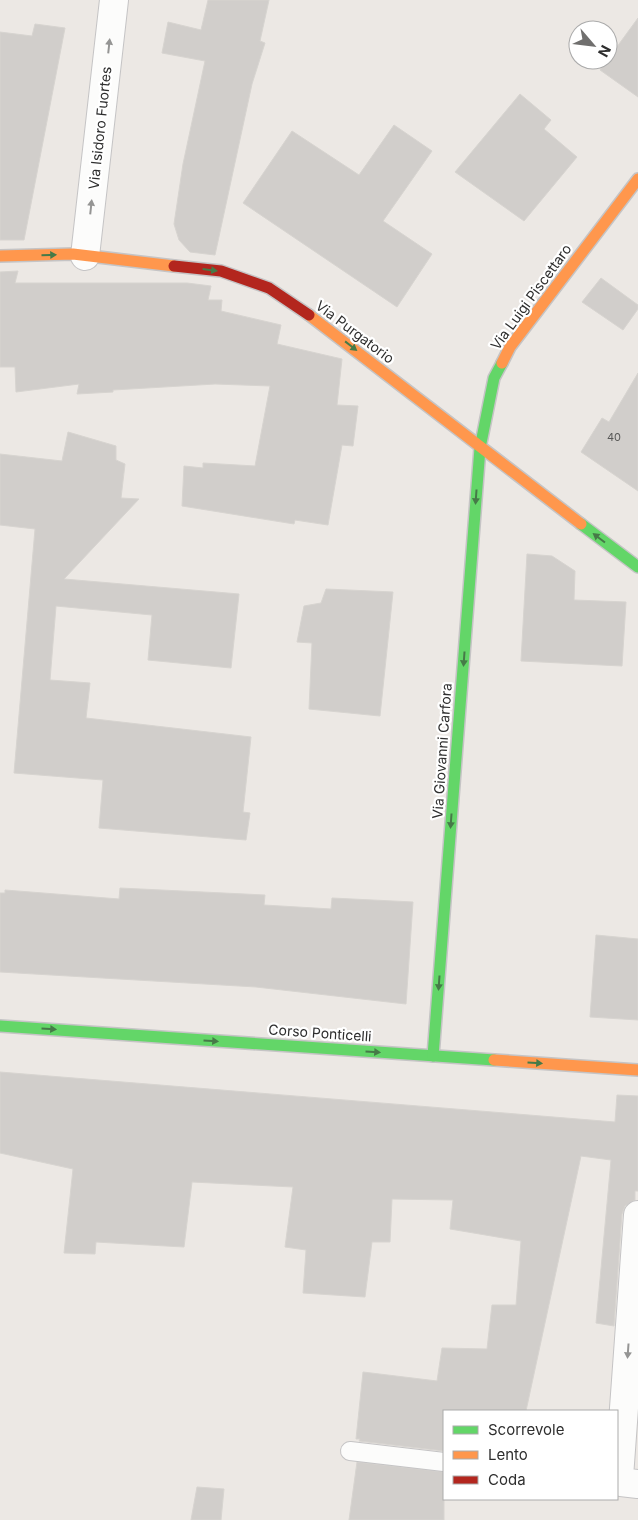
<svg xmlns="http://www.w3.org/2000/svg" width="638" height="1520" viewBox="0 0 638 1520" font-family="Inter,sans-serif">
<rect width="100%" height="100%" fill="#ece8e4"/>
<g fill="#d1cecb" stroke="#d7d4d0">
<path d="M 208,0 L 269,0 L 260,41 L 265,43 L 252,84 L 215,255 L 190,252 L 179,240 L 174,224 L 183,164 L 205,61 L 162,53 L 168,22 L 201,30 Z"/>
<path d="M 638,18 L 638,97 L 600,70 Z"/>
<path d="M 35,24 L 65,28 L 24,240 L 0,240 L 0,32 L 32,36 Z"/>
<path d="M 520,94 L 551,120 L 544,129 L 577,157 L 524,221 L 455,172 Z"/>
<path d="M 394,125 L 432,151 L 383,221 L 432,254 L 397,307 L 243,203 L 292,131 L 359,175 Z"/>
<path d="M 18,271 L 15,283 L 187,283 L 211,286 L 208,300 L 222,300 L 221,311 L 281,325 L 277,344 L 342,359 L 337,405 L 358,406 L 353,446 L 342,445 L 328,525 L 295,520 L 294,524 L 182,506 L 184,466 L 203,468 L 203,463 L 255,466 L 270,386 L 215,384 L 113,390 L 113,392 L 77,394 L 79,384 L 16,392 L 15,367 L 0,367 L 0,272 Z"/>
<path d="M 601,278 L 638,305 L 638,309 L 623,330 L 582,302 Z"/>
<path d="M 638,373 L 638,491 L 581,452 L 602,418 L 609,422 Z"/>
<path d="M 68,432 L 116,446 L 116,460 L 125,464 L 121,498 L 139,499 L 64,579 L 239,594 L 231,668 L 148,660 L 152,615 L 56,606 L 50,680 L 90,683 L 86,718 L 251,737 L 243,812 L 250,813 L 246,840 L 99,828 L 103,780 L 14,773 L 35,529 L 0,525 L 0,454 L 62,461 Z"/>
<path d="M 527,554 L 552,556 L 575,571 L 574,600 L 626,602 L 622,666 L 521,661 Z"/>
<path d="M 326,589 L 393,592 L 380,716 L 309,709 L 312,643 L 297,642 L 304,606 L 321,603 Z"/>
<path d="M 120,888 L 265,895 L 264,905 L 331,909 L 332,898 L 413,902 L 406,1004 L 256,987 L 0,972 L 0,893 L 5,893 L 5,890 L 119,899 Z"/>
<path d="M 596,935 L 638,939 L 638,1020 L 590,1017 Z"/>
<path d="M 0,1072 L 615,1122 L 617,1095 L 638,1096 L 638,1191 L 635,1191 L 635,1200 L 625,1206 L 622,1214 L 614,1326 L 596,1323 L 611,1160 L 581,1156 L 526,1411 L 444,1411 L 444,1451 L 359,1441 L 360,1439 L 356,1439 L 363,1372 L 437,1381 L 442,1348 L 487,1349 L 492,1305 L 516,1305 L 521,1241 L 450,1229 L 453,1200 L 392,1199 L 390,1242 L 372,1242 L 365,1297 L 303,1293 L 306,1250 L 285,1247 L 293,1187 L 192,1182 L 184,1247 L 96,1242 L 95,1254 L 64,1253 L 73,1169 L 0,1153 Z"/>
<path d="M 357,1462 L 444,1472 L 444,1520 L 349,1520 Z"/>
<path d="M 197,1487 L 224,1489 L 221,1520 L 191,1520 Z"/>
</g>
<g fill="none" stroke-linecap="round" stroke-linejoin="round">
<g stroke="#c5c4c5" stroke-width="20">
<path id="lane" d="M 350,1451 L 444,1462"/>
</g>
<g stroke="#c5c4c5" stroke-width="30">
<g id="street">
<path d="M 85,256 L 114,0"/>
<path d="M 638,1215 L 619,1477 L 621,1482 L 638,1484"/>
</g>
</g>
<g stroke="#c5c4c5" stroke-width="14">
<g id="fast">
<path d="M 581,524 L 638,567"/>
<path d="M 0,1026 L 494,1060"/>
<path d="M 433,1056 L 480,448 L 494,378 L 502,363"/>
</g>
</g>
<g stroke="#c5c4c5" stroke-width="14">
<g id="slow">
<path d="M 0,256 L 73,254 L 174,266"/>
<path d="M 309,315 L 581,524"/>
<path d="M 502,363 L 510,347 L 638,179"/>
<path d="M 494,1060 L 638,1070"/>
</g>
</g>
<g stroke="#c5c4c5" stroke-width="14">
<path id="jam" d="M 174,266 L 221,271 L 269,288 L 309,315"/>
</g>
<use href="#lane" stroke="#fcfcfb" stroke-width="18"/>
<use href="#street" stroke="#fcfcfb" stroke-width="28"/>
<use href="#fast" stroke="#63d668" stroke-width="11"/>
<use href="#slow" stroke="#ff974d" stroke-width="11"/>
<use href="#jam" stroke="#b3261e" stroke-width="11"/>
</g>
<defs><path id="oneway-solid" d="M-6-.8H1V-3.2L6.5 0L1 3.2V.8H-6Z" transform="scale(1.25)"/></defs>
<g fill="#959594">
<use href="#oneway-solid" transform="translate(109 46) rotate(-84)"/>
<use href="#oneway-solid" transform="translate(91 207) rotate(-84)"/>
<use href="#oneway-solid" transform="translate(628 1351) rotate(94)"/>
</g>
<g fill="#467a48">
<use href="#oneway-solid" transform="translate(49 255) rotate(-2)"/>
<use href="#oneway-solid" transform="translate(210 270) rotate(7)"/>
<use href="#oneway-solid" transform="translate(351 346) rotate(38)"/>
<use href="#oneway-solid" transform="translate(476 497) rotate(94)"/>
<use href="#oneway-solid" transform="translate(599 538) rotate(-143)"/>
<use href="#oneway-solid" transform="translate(464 659) rotate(94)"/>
<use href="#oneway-solid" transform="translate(451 821) rotate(94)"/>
<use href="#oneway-solid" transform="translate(439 983) rotate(94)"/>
<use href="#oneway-solid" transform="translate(49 1029) rotate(4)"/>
<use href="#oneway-solid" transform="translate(211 1041) rotate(4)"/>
<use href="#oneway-solid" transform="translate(373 1052) rotate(4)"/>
<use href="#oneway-solid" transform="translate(535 1063) rotate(4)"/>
</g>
<g text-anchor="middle" stroke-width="4.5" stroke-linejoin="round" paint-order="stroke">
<g font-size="11" fill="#585857">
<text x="614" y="441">40</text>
</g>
<g font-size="14" fill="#2e2e2e" stroke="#fff">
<text transform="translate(100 128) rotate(-84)" y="5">Via Isidoro Fuortes</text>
<text transform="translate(531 297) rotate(-54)" y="5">Via Luigi Piscettaro</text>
<text transform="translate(355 332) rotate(37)" y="5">Via Purgatorio</text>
<text transform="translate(442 751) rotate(-86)" y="5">Via Giovanni Carfora</text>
<text transform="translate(320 1033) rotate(4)" y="5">Corso Ponticelli</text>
</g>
</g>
<rect x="443" y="1410" width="175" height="90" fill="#ffffff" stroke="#ababab"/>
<rect x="453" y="1426" width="25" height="8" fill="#63d668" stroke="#ababab"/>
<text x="488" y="1435" font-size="15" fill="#2e2e2e">Scorrevole</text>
<rect x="453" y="1451" width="25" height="8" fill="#ff974d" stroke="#ababab"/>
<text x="488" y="1460" font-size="15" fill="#2e2e2e">Lento</text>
<rect x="453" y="1476" width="25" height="8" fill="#b3261e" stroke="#ababab"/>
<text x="488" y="1485" font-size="15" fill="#2e2e2e">Coda</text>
<g transform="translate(593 45) rotate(118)"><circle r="24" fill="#ffffff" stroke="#ababab"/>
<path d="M0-4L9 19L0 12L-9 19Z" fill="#706f6e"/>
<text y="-8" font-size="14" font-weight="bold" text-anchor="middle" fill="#2e2e2e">N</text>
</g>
</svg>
